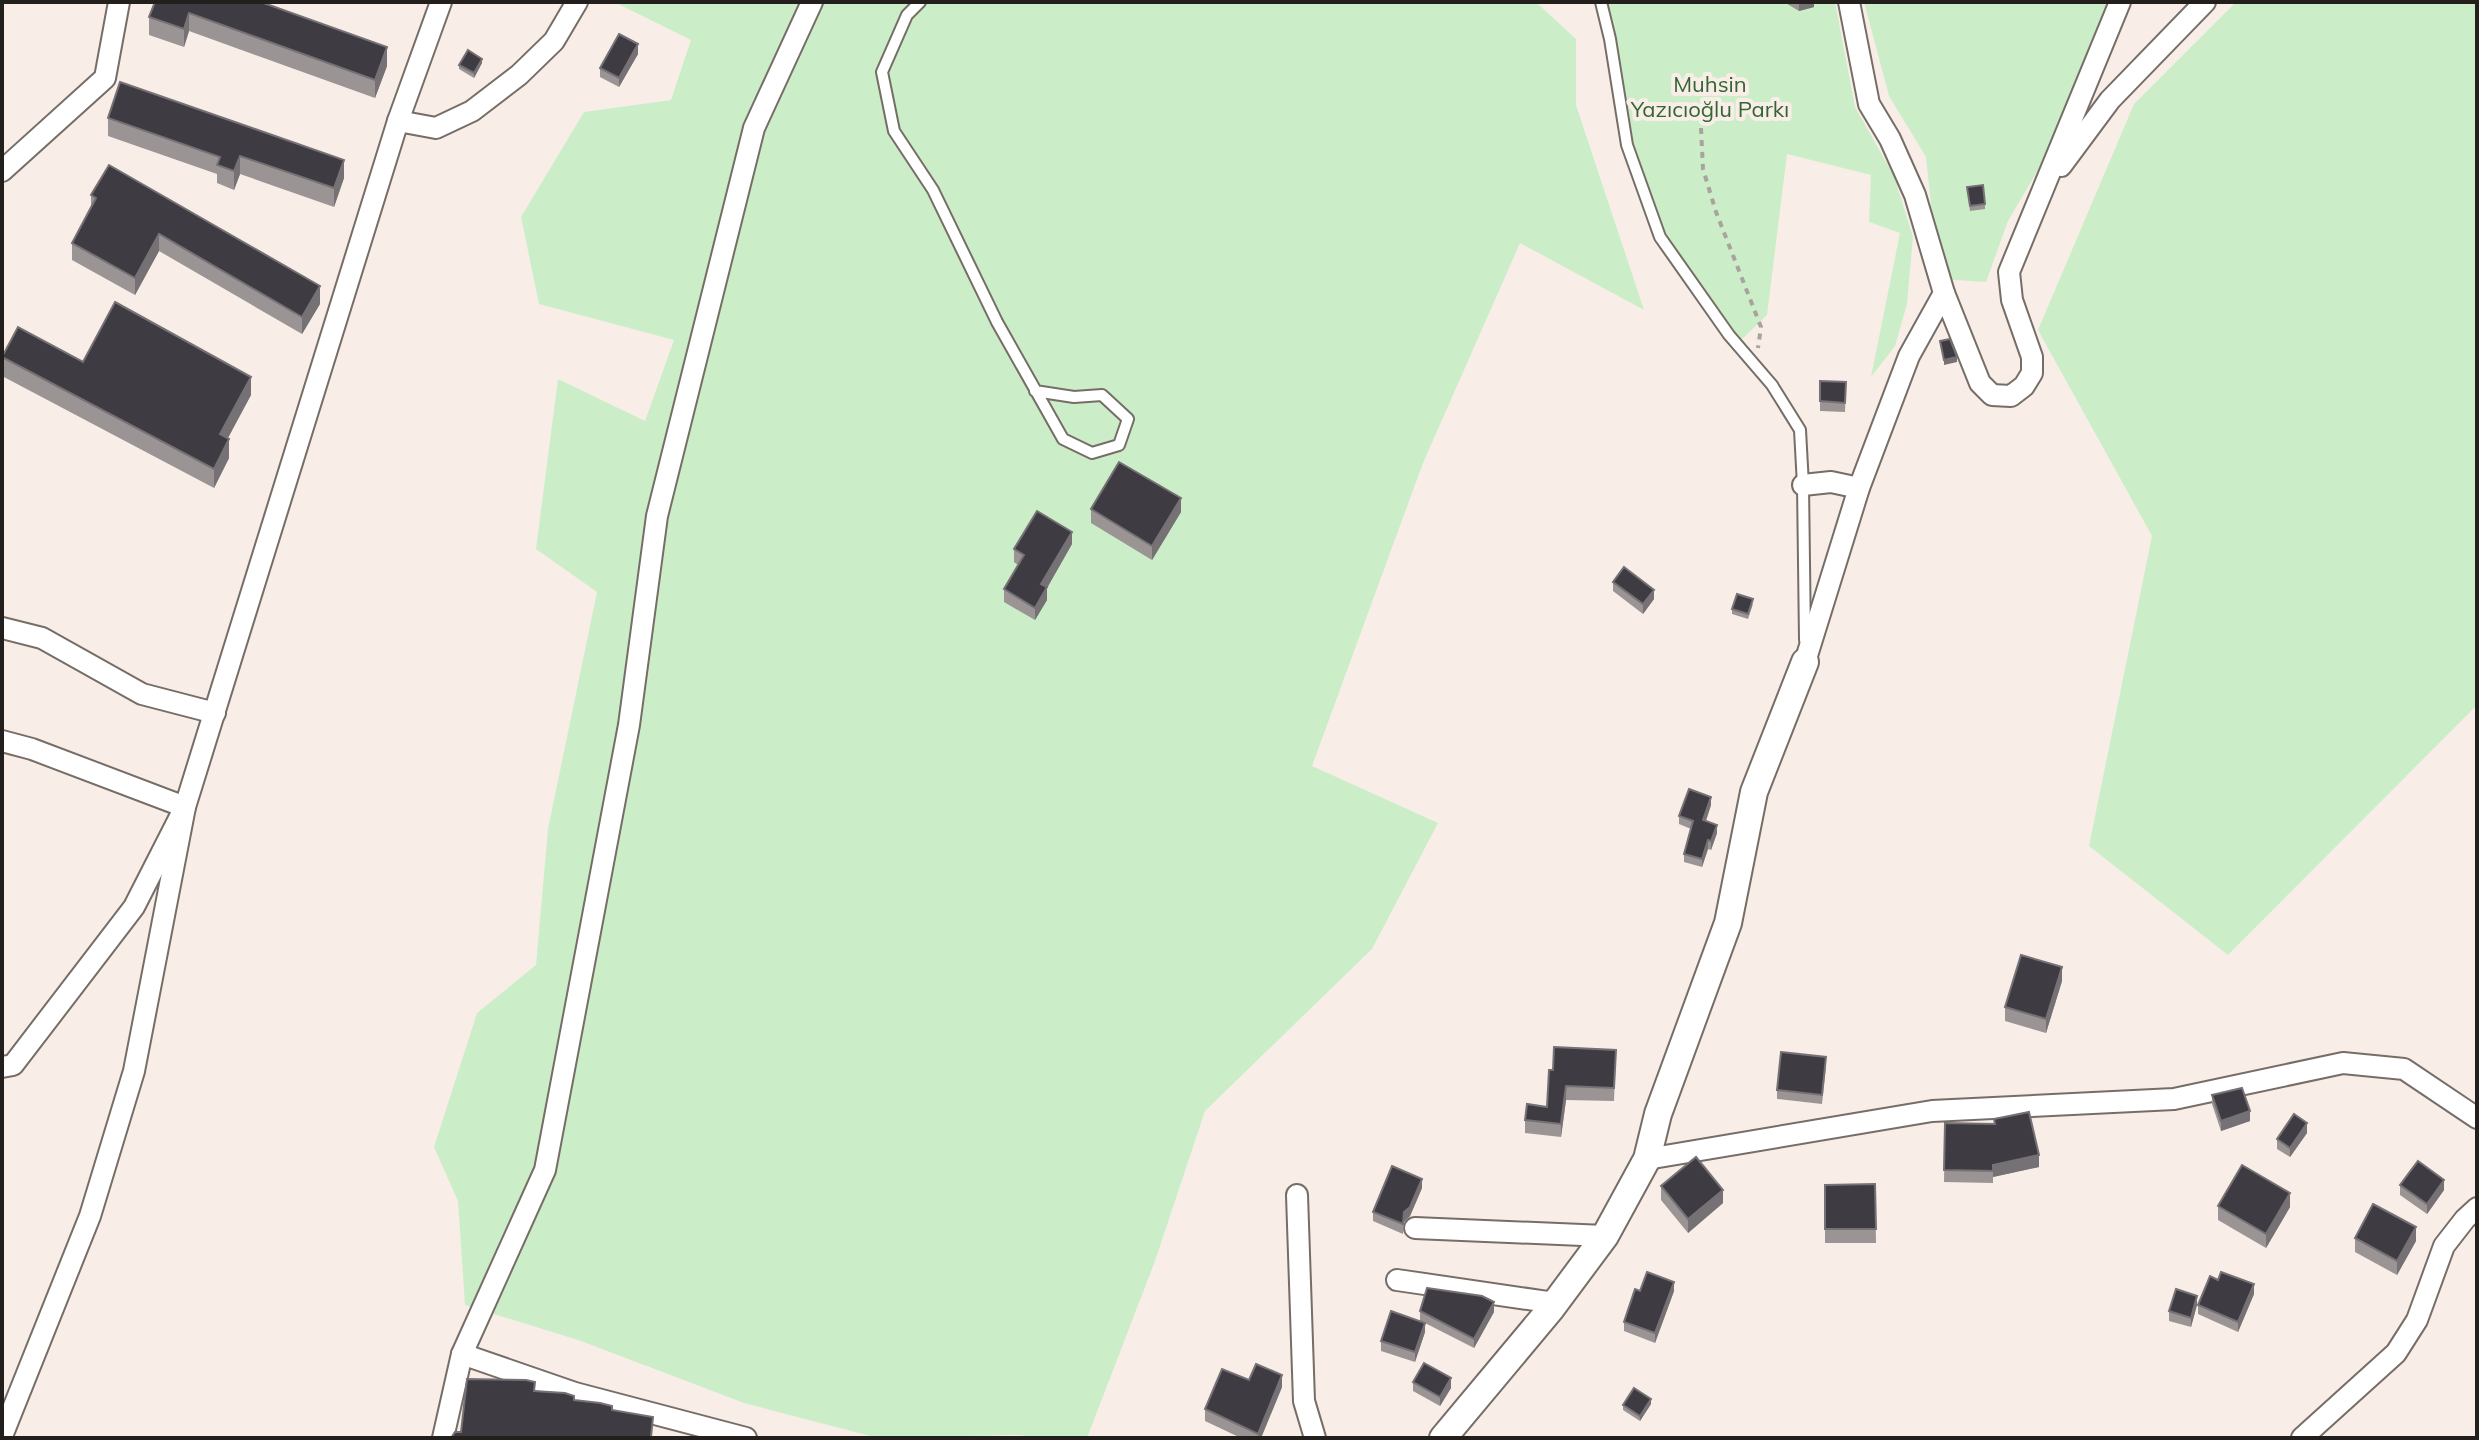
<svg xmlns="http://www.w3.org/2000/svg" width="2479" height="1440" viewBox="0 0 2479 1440" font-family="Mulish,sans-serif">
<rect width="100%" height="100%" fill="#f8eee7"/>
<g fill="#cbeec9">
<path d="M 614,2 L 1536,2 L 1576,39 L 1576,105 L 1644,310 L 1520,243 L 1423,463 L 1312,766 L 1438,823 L 1372,949 L 1205,1111 L 1155,1261 L 1087,1438 L 1023,1438 L 1023,1435 L 878,1438 L 744,1403 L 581,1341 L 465,1305 L 458,1201 L 434,1147 L 477,1013 L 536,965 L 548,829 L 597,592 L 536,549 L 558,379 L 645,421 L 674,340 L 539,304 L 521,217 L 584,112 L 671,100 L 691,40 Z"/>
<path d="M 1603,2 L 1835,2 L 1855,107 L 1894,176 L 1913,237 L 1907,304 L 1895,346 L 1871,377 L 1900,233 L 1869,222 L 1871,175 L 1787,154 L 1767,315 L 1735,346 L 1674,266 L 1615,111 L 1610,22 Z"/>
<path d="M 1864,2 L 2111,2 L 2045,158 L 2008,221 L 1986,282 L 1939,279 L 1926,157 L 1889,96 Z"/>
<path d="M 2236,2 L 2477,2 L 2477,705 L 2228,955 L 2089,846 L 2152,536 L 2038,330 L 2134,104 Z"/>
</g>
<g fill="none" stroke-linecap="round" stroke-linejoin="round">
<g stroke="#766d67" stroke-width="14">
<g id="service">
<path d="M 920,2 L 907,15 L 882,72 L 894,131 L 933,190 L 997,322 L 1063,439 L 1092,453 L 1119,445 L 1128,419 L 1102,395 L 1074,397 L 1035,391"/>
<path d="M 1601,2 L 1610,39 L 1627,145 L 1660,237 L 1729,335 L 1772,385 L 1800,430 L 1803,485 L 1805,640"/>
</g>
</g>
<g stroke="#766d67" stroke-width="24">
<g id="minor">
<path d="M 1849,2 L 1869,104 L 1890,139 L 1915,195 L 1944,293"/>
<path d="M 398,121 L 436,128 L 472,111 L 519,75 L 554,41 L 577,2"/>
<path d="M 2061,166 L 2110,100 L 2205,2"/>
<path d="M 2,171 L 105,78 L 119,2"/>
<path d="M 1803,485 L 1831,482 L 1859,488"/>
<path d="M 2,628 L 42,638 L 142,694 L 215,713"/>
<path d="M 1805,662 L 1859,488 L 1909,356 L 1944,293 L 1980,383 L 1992,395 L 2011,396 L 2024,386 L 2032,373 L 2032,357 L 2012,300 L 2009,272 L 2120,2"/>
<path d="M 2,741 L 32,749 L 185,807 L 134,907 L 13,1065 L 2,1067"/>
<path d="M 1647,1159 L 1932,1111 L 2174,1099 L 2343,1063 L 2404,1069 L 2477,1118"/>
<path d="M 1297,1195 L 1304,1401 L 1315,1438"/>
<path d="M 1415,1228 L 1605,1236"/>
<path d="M 1397,1280 L 1555,1303"/>
<path d="M 462,1354 L 575,1393 L 746,1438"/>
<path d="M 2,1436 L 90,1216 L 134,1071 L 185,807 L 398,121 L 441,2"/>
<path d="M 443,1438 L 462,1354 L 545,1170 L 629,725 L 657,516 L 754,128 L 812,2"/>
<path d="M 2302,1438 L 2396,1353 L 2417,1320 L 2444,1246 L 2465,1219 L 2477,1208"/>
</g>
</g>
<g stroke="#766d67" stroke-width="30">
<path id="tertiary" d="M 1443,1438 L 1550,1310 L 1605,1236 L 1647,1159 L 1658,1114 L 1728,923 L 1754,792 L 1805,662"/>
</g>
<path stroke="#aaa39d" stroke-width="4" stroke-dasharray="6 6" stroke-linecap="butt" d="M 1701,128 L 1703,169 L 1716,212 L 1761,327 L 1758,348"/>
<use href="#service" stroke="#fff" stroke-width="10"/>
<use href="#minor" stroke="#fff" stroke-width="20"/>
<use href="#tertiary" stroke="#fff" stroke-width="26"/>
</g>
<g fill="#9b9495">
<path d="M 155,2 L 387,66 L 375,98 L 189,31 L 184,47 L 149,35 L 149,17 Z"/>
<path d="M 1784,2 L 1814,2 L 1814,7 L 1799,11 Z"/>
<path d="M 638,54 L 619,87 L 600,77 L 600,68 Z"/>
<path d="M 482,63 L 474,78 L 459,69 L 459,65 Z"/>
<path d="M 108,118 L 344,178 L 334,207 L 240,174 L 234,190 L 217,183 L 217,174 L 108,136 Z"/>
<path d="M 1967,187 L 1985,204 L 1985,209 L 1970,211 Z"/>
<path d="M 91,195 L 320,304 L 302,334 L 159,251 L 135,295 L 72,260 L 72,243 L 91,206 Z"/>
<path d="M 2,357 L 83,362 L 251,395 L 227,439 L 229,458 L 214,488 L 2,376 Z"/>
<path d="M 1820,381 L 1846,382 L 1845,412 L 1820,411 Z"/>
<path d="M 1091,509 L 1181,512 L 1152,560 L 1091,523 Z"/>
<path d="M 1072,544 L 1047,588 L 1047,600 L 1035,620 L 1004,602 L 1004,589 L 1018,565 L 1014,562 L 1014,549 Z"/>
<path d="M 1613,582 L 1654,599 L 1643,614 L 1613,591 Z"/>
<path d="M 1753,604 L 1748,619 L 1732,614 L 1732,609 Z"/>
<path d="M 1711,805 L 1706,821 L 1717,833 L 1711,850 L 1708,849 L 1702,867 L 1684,862 L 1684,854 L 1691,829 L 1679,824 L 1679,816 Z"/>
<path d="M 2062,981 L 2046,1033 L 2005,1021 L 2005,1007 Z"/>
<path d="M 1616,1050 L 1614,1101 L 1566,1100 L 1561,1137 L 1525,1133 L 1525,1120 L 1547,1107 L 1553,1070 Z"/>
<path d="M 1826,1067 L 1822,1104 L 1777,1099 L 1777,1090 Z"/>
<path d="M 2212,1095 L 2250,1121 L 2221,1131 L 2212,1104 Z"/>
<path d="M 1994,1119 L 2039,1167 L 1993,1177 L 1993,1183 L 1944,1182 L 1945,1123 L 1994,1124 Z"/>
<path d="M 2307,1133 L 2290,1157 L 2277,1149 L 2277,1139 Z"/>
<path d="M 1875,1184 L 1876,1243 L 1825,1243 L 1825,1185 Z"/>
<path d="M 2400,1185 L 2444,1190 L 2427,1214 L 2400,1195 Z"/>
<path d="M 1661,1186 L 1723,1203 L 1688,1233 L 1661,1200 Z"/>
<path d="M 1422,1188 L 1410,1216 L 1404,1222 L 1403,1234 L 1373,1221 L 1373,1212 Z"/>
<path d="M 2218,1206 L 2290,1207 L 2266,1248 L 2218,1220 Z"/>
<path d="M 2355,1238 L 2416,1241 L 2397,1275 L 2355,1252 Z"/>
<path d="M 2218,1280 L 2254,1294 L 2238,1332 L 2198,1314 L 2198,1305 Z"/>
<path d="M 1640,1291 L 1674,1291 L 1655,1343 L 1624,1331 L 1624,1322 Z"/>
<path d="M 2197,1305 L 2191,1327 L 2169,1321 L 2169,1311 Z"/>
<path d="M 1420,1311 L 1494,1312 L 1474,1348 L 1425,1323 L 1425,1332 L 1415,1362 L 1381,1351 L 1381,1341 L 1420,1321 Z"/>
<path d="M 1249,1380 L 1282,1387 L 1261,1438 L 1241,1438 L 1205,1421 L 1205,1409 Z"/>
<path d="M 1413,1382 L 1451,1388 L 1440,1406 L 1413,1391 Z"/>
<path d="M 1651,1404 L 1640,1421 L 1623,1410 L 1623,1405 Z"/>
</g>
<g fill="#767174">
<path d="M 1799,2 L 1814,2 L 1814,7 L 1799,11 Z"/>
<path d="M 189,13 L 189,31 L 184,47 L 184,29 Z"/>
<path d="M 638,44 L 638,54 L 619,87 L 619,78 Z"/>
<path d="M 387,47 L 387,66 L 375,98 L 375,80 Z"/>
<path d="M 482,59 L 482,63 L 474,78 L 474,73 Z"/>
<path d="M 240,156 L 240,174 L 234,190 L 234,171 Z"/>
<path d="M 344,160 L 344,178 L 334,207 L 334,188 Z"/>
<path d="M 159,234 L 159,251 L 135,295 L 135,278 Z"/>
<path d="M 320,286 L 320,304 L 302,334 L 302,317 Z"/>
<path d="M 1957,357 L 1957,362 L 1944,365 L 1944,360 Z"/>
<path d="M 251,377 L 251,395 L 220,453 L 220,434 Z"/>
<path d="M 229,439 L 229,458 L 214,488 L 214,469 Z"/>
<path d="M 1181,498 L 1181,512 L 1152,560 L 1152,546 Z"/>
<path d="M 1072,532 L 1072,544 L 1047,588 L 1047,600 L 1035,620 L 1035,608 L 1041,584 Z"/>
<path d="M 1654,590 L 1654,599 L 1643,614 L 1643,604 Z"/>
<path d="M 1711,797 L 1711,805 L 1703,829 L 1703,820 Z"/>
<path d="M 1717,825 L 1717,833 L 1711,850 L 1711,841 Z"/>
<path d="M 1708,840 L 1708,849 L 1702,867 L 1702,859 Z"/>
<path d="M 2062,967 L 2062,981 L 2046,1033 L 2046,1019 Z"/>
<path d="M 1566,1086 L 1566,1100 L 1561,1137 L 1561,1124 Z"/>
<path d="M 2250,1111 L 2250,1121 L 2221,1131 L 2221,1121 Z"/>
<path d="M 2307,1123 L 2307,1133 L 2290,1157 L 2290,1148 Z"/>
<path d="M 2039,1155 L 2039,1167 L 1993,1177 L 1993,1165 Z"/>
<path d="M 1422,1179 L 1422,1188 L 1410,1216 L 1404,1222 L 1403,1234 L 1404,1212 Z"/>
<path d="M 2444,1180 L 2444,1190 L 2427,1214 L 2427,1204 Z"/>
<path d="M 1723,1190 L 1723,1203 L 1688,1233 L 1688,1219 Z"/>
<path d="M 2290,1193 L 2290,1207 L 2266,1248 L 2266,1234 Z"/>
<path d="M 2416,1227 L 2416,1241 L 2397,1275 L 2397,1261 Z"/>
<path d="M 1674,1282 L 1674,1291 L 1655,1343 L 1655,1333 Z"/>
<path d="M 2254,1284 L 2254,1294 L 2238,1332 L 2238,1322 Z"/>
<path d="M 2197,1296 L 2197,1305 L 2191,1327 L 2191,1318 Z"/>
<path d="M 1494,1302 L 1494,1312 L 1474,1348 L 1474,1339 Z"/>
<path d="M 1425,1323 L 1425,1332 L 1415,1362 L 1415,1352 Z"/>
<path d="M 1282,1375 L 1282,1387 L 1261,1438 L 1258,1438 L 1258,1434 Z"/>
<path d="M 1451,1378 L 1451,1388 L 1440,1406 L 1440,1397 Z"/>
<path d="M 1651,1399 L 1651,1404 L 1640,1421 L 1640,1416 Z"/>
</g>
<g fill="#3e3b43" stroke="#767174" stroke-width="2">
<path d="M 155,2 L 261,2 L 387,47 L 375,80 L 189,13 L 184,29 L 149,17 Z"/>
<path d="M 619,34 L 638,44 L 619,78 L 600,68 Z"/>
<path d="M 468,50 L 482,59 L 474,73 L 459,65 Z"/>
<path d="M 120,82 L 344,160 L 334,188 L 240,156 L 234,171 L 217,165 L 220,157 L 108,118 Z"/>
<path d="M 109,165 L 320,286 L 302,317 L 159,234 L 135,278 L 72,243 L 96,198 L 91,195 Z"/>
<path d="M 1983,185 L 1985,204 L 1970,206 L 1967,187 Z"/>
<path d="M 115,302 L 251,377 L 220,434 L 229,439 L 214,469 L 2,357 L 18,327 L 83,362 Z"/>
<path d="M 1950,339 L 1957,357 L 1944,360 L 1940,341 Z"/>
<path d="M 1820,381 L 1846,382 L 1845,403 L 1820,401 Z"/>
<path d="M 1119,462 L 1181,498 L 1152,546 L 1091,509 Z"/>
<path d="M 1037,511 L 1072,532 L 1041,584 L 1047,587 L 1035,608 L 1004,589 L 1024,555 L 1014,549 Z"/>
<path d="M 1624,567 L 1654,590 L 1643,604 L 1613,582 Z"/>
<path d="M 1737,594 L 1753,599 L 1748,614 L 1732,609 Z"/>
<path d="M 1689,789 L 1711,797 L 1703,820 L 1717,825 L 1711,841 L 1708,840 L 1702,859 L 1684,854 L 1693,821 L 1679,816 Z"/>
<path d="M 2021,955 L 2062,967 L 2046,1019 L 2005,1007 Z"/>
<path d="M 1554,1047 L 1616,1050 L 1614,1088 L 1566,1086 L 1561,1124 L 1525,1120 L 1527,1104 L 1547,1107 L 1549,1070 L 1553,1070 Z"/>
<path d="M 1781,1052 L 1826,1057 L 1822,1095 L 1777,1090 Z"/>
<path d="M 2242,1088 L 2250,1111 L 2221,1121 L 2212,1095 Z"/>
<path d="M 2029,1112 L 2039,1155 L 1993,1165 L 1993,1171 L 1944,1170 L 1945,1123 L 1995,1124 L 1994,1119 Z"/>
<path d="M 2294,1114 L 2307,1123 L 2290,1148 L 2277,1139 Z"/>
<path d="M 1696,1157 L 1723,1190 L 1688,1219 L 1661,1186 Z"/>
<path d="M 2418,1161 L 2444,1180 L 2427,1204 L 2400,1185 Z"/>
<path d="M 2242,1165 L 2290,1193 L 2266,1234 L 2218,1206 Z"/>
<path d="M 1392,1166 L 1422,1179 L 1410,1207 L 1404,1212 L 1403,1224 L 1373,1212 Z"/>
<path d="M 1875,1184 L 1876,1229 L 1825,1229 L 1825,1185 Z"/>
<path d="M 2373,1204 L 2416,1227 L 2397,1261 L 2355,1238 Z"/>
<path d="M 1647,1272 L 1674,1282 L 1655,1333 L 1624,1322 L 1635,1289 L 1640,1291 Z"/>
<path d="M 2221,1272 L 2254,1284 L 2238,1322 L 2198,1305 L 2210,1276 L 2218,1280 Z"/>
<path d="M 1427,1288 L 1482,1296 L 1494,1302 L 1474,1339 L 1420,1311 Z"/>
<path d="M 2176,1289 L 2197,1296 L 2191,1318 L 2169,1311 Z"/>
<path d="M 1391,1311 L 1425,1323 L 1415,1352 L 1381,1341 Z"/>
<path d="M 1424,1363 L 1451,1378 L 1440,1397 L 1413,1382 Z"/>
<path d="M 1256,1364 L 1282,1375 L 1258,1434 L 1205,1409 L 1222,1369 L 1249,1380 Z"/>
<path d="M 467,1379 L 526,1380 L 535,1382 L 534,1391 L 565,1393 L 574,1396 L 574,1400 L 600,1403 L 612,1406 L 612,1410 L 653,1417 L 651,1437 L 451,1438 L 455,1432 L 461,1432 Z"/>
<path d="M 1634,1388 L 1651,1399 L 1640,1416 L 1623,1405 Z"/>
</g>
<g text-anchor="middle" stroke-width="8" stroke-linejoin="round" paint-order="stroke">
<g font-size="22" fill="#346534" stroke="#f8eee7">
<text x="1710" y="92">Muhsin<tspan x="1710" dy="25">Yazıcıoğlu Parkı</tspan></text>
</g>
</g>
<rect width="2479" height="1440" fill="none" stroke="#221f1c" stroke-width="8"/>
</svg>
